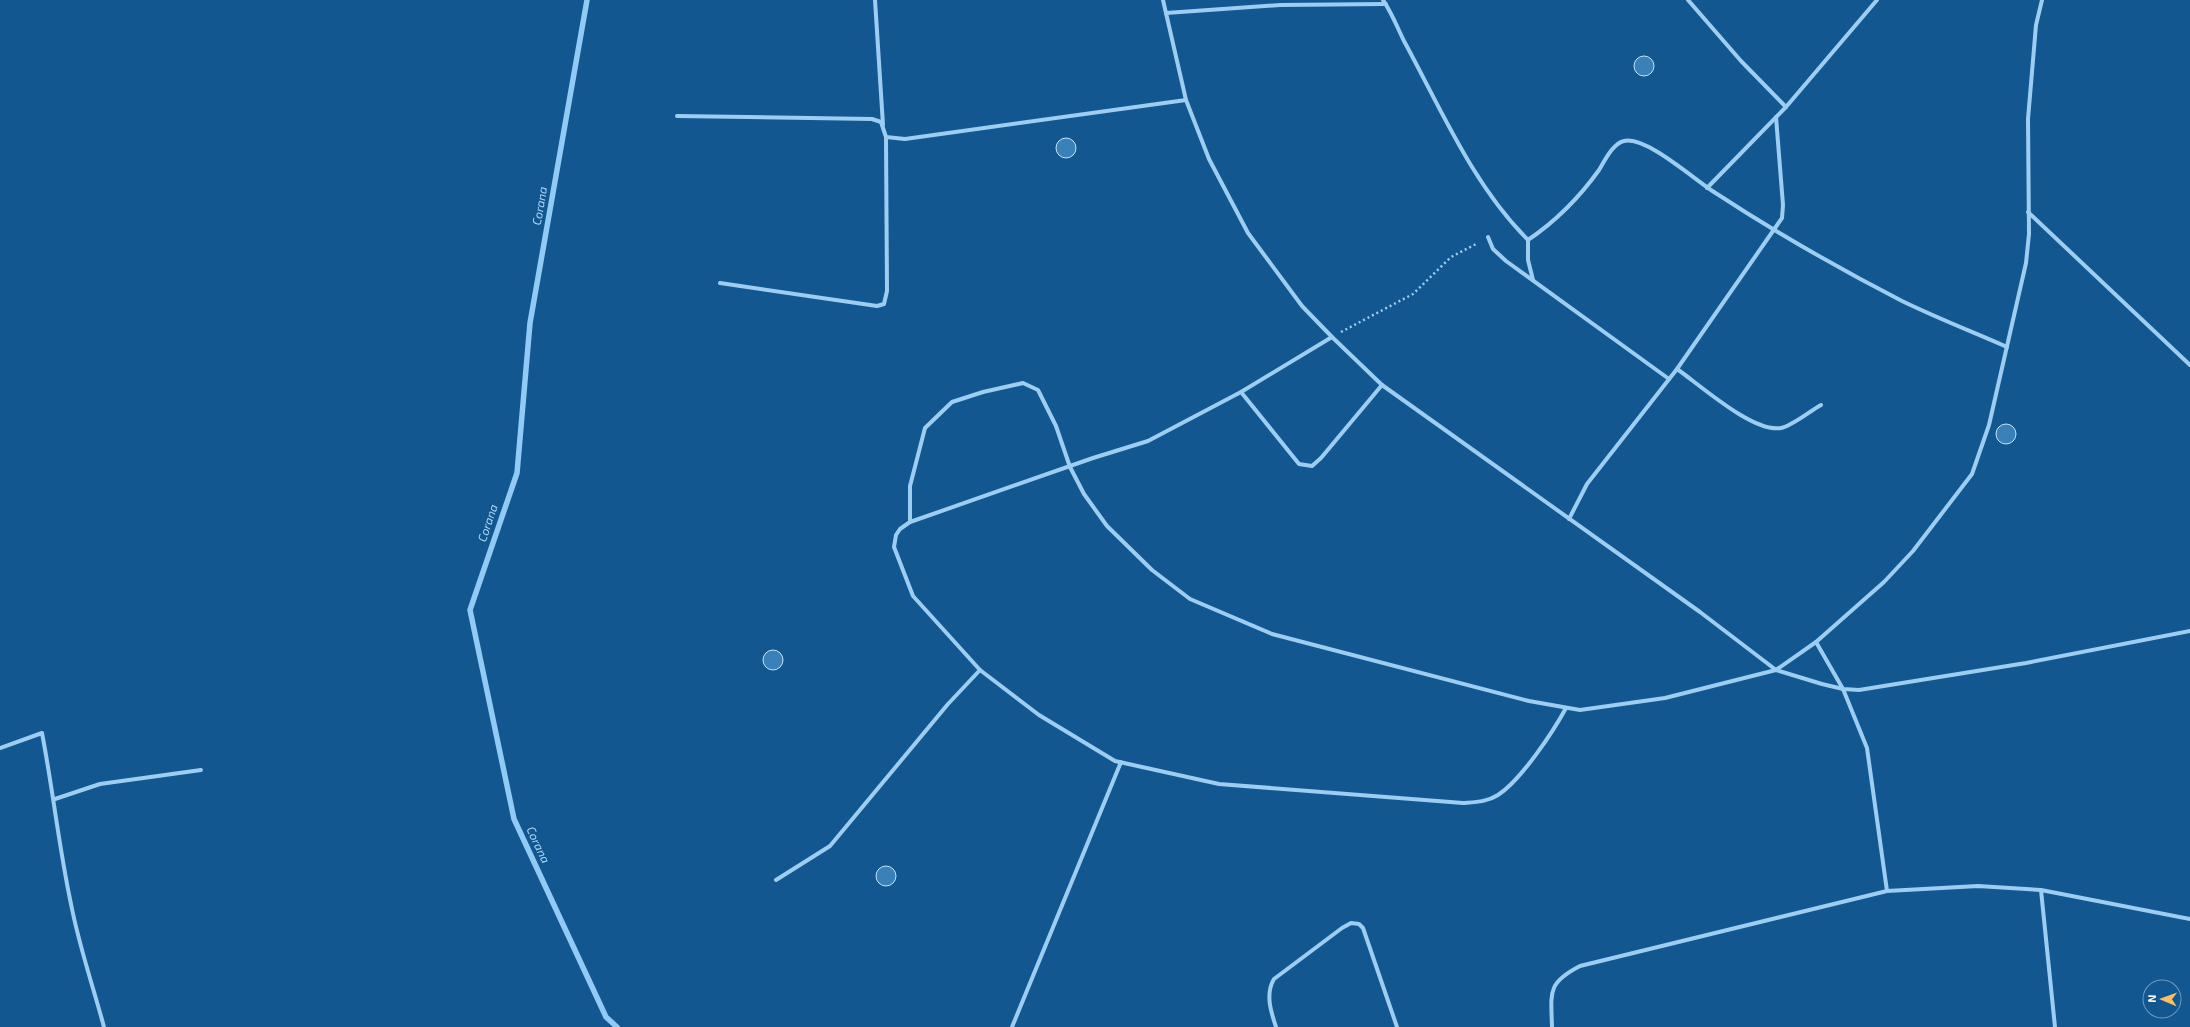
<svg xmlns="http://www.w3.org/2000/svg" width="2190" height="1027" viewBox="0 0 2190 1027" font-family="'Exo 2',sans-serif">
<rect width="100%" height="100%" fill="#135790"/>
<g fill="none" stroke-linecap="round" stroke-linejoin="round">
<path stroke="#90caf5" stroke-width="5.5" d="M 587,0 L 530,323 L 517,473 L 470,610 L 514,819 L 606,1017 L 617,1027"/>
</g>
<g fill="#3b81b9" stroke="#c5e4fc">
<circle cx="1644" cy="66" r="10"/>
<circle cx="1066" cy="148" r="10"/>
<circle cx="2006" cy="434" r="10"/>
<circle cx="773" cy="660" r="10"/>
<circle cx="886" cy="876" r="10"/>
</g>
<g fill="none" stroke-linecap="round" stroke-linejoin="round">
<path stroke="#9ecdf2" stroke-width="2.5" stroke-dasharray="2 3" stroke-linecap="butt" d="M 1341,332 L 1413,294 L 1451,257 L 1478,243"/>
<g stroke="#9ecdf2" stroke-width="4">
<path d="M 875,0 L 883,125"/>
<path d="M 1163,0 L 1186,100 L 1209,159 L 1248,233 L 1302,306 L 1332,337 L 1382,385 L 1700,612 L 1776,670 L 1822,684 L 1843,689 L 1859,690 L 2026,663 L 2190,631"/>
<path d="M 1383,0 C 1392,13 1397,27 1404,41 C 1441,109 1473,185 1528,240 L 1528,260 L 1533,280"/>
<path d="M 1688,0 L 1741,61 L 1786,107"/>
<path d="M 1166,13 L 1280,5 L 1386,4"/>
<path d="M 677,116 L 872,119 L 881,122 L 886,137 L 905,139 L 1186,100"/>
<path d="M 1707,188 L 1786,107 L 1877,0"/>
<path d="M 2028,212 L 2190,365"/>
<path d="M 1488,237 L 1493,249 L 1506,261 L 1669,379"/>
<path d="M 1528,240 C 1556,221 1579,198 1599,170 C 1604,162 1613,143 1624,141 C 1645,135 1695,180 1714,192 C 1775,232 1838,268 1902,301 C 1937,318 1973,332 2007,347"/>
<path d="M 720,283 L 877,306 L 884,304 L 887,291 L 886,137"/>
<path d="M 1332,337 L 1241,392 L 1148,441 L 1093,458 L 910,522 L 900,529 L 896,535 L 894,547 L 913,596 L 980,670 L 1039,715 L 1115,761 L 1219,784 L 1463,803 C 1476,802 1487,802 1498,795 C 1521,780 1553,732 1566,708"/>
<path d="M 1677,369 C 1700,385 1753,433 1781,428 C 1792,426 1810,411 1821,405"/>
<path d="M 1241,392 L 1299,464 L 1312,466 L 1321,458 L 1382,385"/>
<path d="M 1569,519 L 1587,484 L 1677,369 L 1782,218 L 1783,205 L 1776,117"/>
<path d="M 910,522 L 910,486 L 925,428 L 952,402 L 983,392 L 1023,383 L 1038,390 L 1056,426 L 1070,467 L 1084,494 L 1107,526 L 1152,570 L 1190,599 L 1272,634 L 1529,701 L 1580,710 L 1665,698 L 1776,670 L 1816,642 L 1884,582 L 1913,551 L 1972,474 L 1989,425 L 2026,263 L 2029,234 L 2028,119 L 2036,25 L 2042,0"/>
<path d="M 1816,642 L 1843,689 L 1867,748 L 1887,891"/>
<path d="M 0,748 L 42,733 C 53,790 59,848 71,904 C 79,946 93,986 104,1027"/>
<path d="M 55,799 L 100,784 L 201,770"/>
<path d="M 776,880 L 830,846 L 948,704 L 980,670"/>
<path d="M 2041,890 L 2190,919"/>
<path d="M 1012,1027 L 1121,762"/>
<path d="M 1276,1027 C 1271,1012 1265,994 1274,979 L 1342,928 L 1351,923 L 1359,924 L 1363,928 L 1397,1027"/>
<path d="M 1552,1027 C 1551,992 1547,983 1580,966 L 1887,891 L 1978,886 L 2041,890 L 2055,1027"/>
</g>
</g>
<g text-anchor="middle" stroke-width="3.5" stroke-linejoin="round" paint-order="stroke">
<g font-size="12" font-style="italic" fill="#aad6f9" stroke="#135790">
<text transform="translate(540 206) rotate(-80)" y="4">Corana</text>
<text transform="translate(488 523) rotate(-71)" y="4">Corana</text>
<text transform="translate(538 845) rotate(65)" y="4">Corana</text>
</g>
</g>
<g transform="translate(2162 999) rotate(272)"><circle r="19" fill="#135790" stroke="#719abc"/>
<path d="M0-3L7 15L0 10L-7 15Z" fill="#ffbf5e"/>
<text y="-6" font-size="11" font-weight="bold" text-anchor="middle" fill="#ffffff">N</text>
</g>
</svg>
